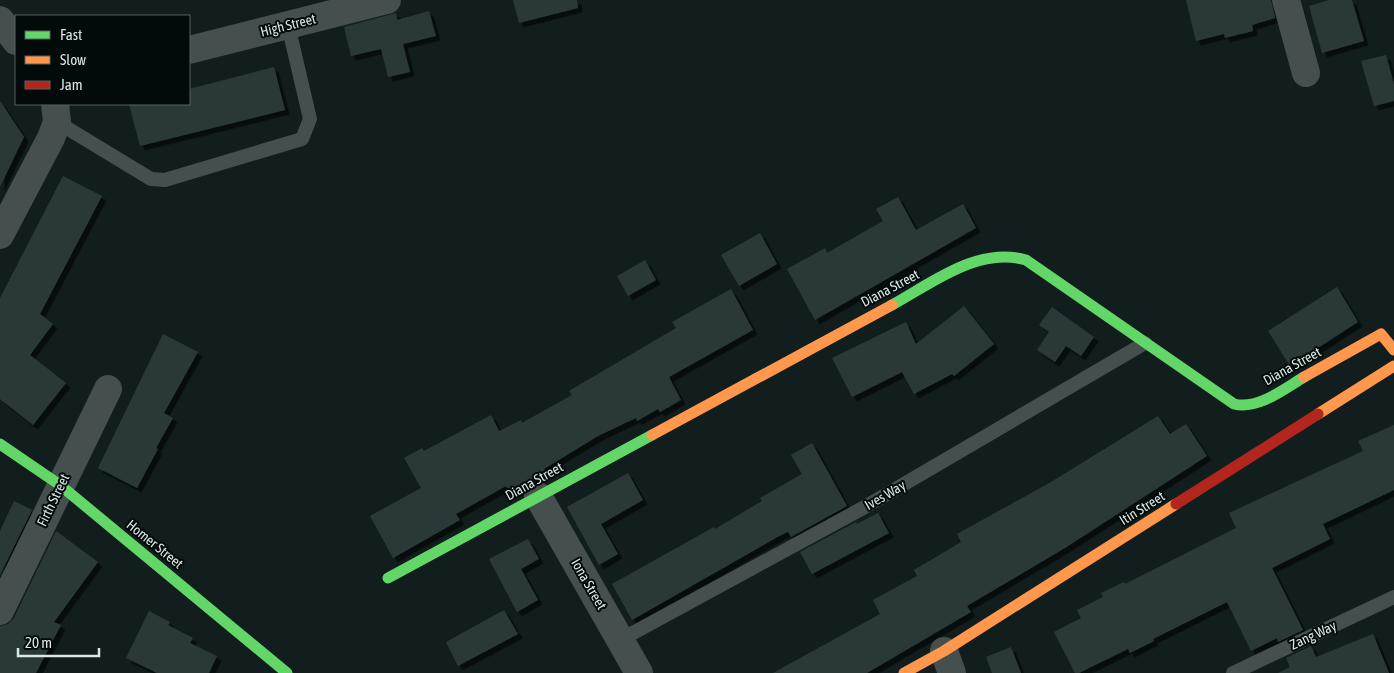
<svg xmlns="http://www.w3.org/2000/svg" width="1394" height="673" viewBox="0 0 1394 673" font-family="'Asap Condensed',sans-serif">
<defs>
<filter id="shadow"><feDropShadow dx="4.5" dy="4.5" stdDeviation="0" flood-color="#0009"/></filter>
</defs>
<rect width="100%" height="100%" fill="#111e1d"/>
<g fill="#2c3939" filter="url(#shadow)">
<path d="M 513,0 L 577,0 L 578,8 L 519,23 Z"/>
<path d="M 1186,0 L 1271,0 L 1275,18 L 1252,25 L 1253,31 L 1225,38 L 1224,34 L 1196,41 Z"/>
<path d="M 1329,0 L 1352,0 L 1364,41 L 1322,53 L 1309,6 Z"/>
<path d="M 429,11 L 436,36 L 403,44 L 410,72 L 388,77 L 381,49 L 351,56 L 344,27 L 396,13 L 397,20 Z"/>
<path d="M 1386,55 L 1394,84 L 1394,101 L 1374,106 L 1361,61 Z"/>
<path d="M 274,67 L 285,110 L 140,146 L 129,104 L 189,104 L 189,89 Z"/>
<path d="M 0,101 L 24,137 L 0,187 Z"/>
<path d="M 63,176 L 102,196 L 40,314 L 53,324 L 30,355 L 66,383 L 33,425 L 0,399 L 0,298 Z"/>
<path d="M 898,197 L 916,230 L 963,204 L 976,228 L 815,320 L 787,269 L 825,248 L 827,253 L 883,221 L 876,209 Z"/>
<path d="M 760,233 L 777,264 L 739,286 L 721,255 Z"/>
<path d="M 645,260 L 656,280 L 628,296 L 617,276 Z"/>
<path d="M 1337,287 L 1358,322 L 1290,366 L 1268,331 Z"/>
<path d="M 731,289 L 753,330 L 669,377 L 681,400 L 660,412 L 658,409 L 637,421 L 636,418 L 598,436 L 544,469 L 547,474 L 509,492 L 506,486 L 456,514 L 460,520 L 393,558 L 370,516 L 421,488 L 404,458 L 422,448 L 424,451 L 491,415 L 499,431 L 521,420 L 522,423 L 572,395 L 569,391 L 676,328 L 672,322 Z"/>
<path d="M 964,306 L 994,344 L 954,376 L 952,374 L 914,394 L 902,372 L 852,397 L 832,358 L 906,322 L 916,344 Z"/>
<path d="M 1052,307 L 1094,337 L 1081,356 L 1066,346 L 1055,362 L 1037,350 L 1049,332 L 1039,325 Z"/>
<path d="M 163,334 L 198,352 L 164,413 L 173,418 L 156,448 L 158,449 L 137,488 L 98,468 Z"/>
<path d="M 1158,416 L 1170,434 L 1186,424 L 1207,456 L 1065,548 L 967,606 L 971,612 L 867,673 L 773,673 L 880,614 L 873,600 L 917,576 L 914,570 L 961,542 L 957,534 L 1051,482 Z"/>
<path d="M 1394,425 L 1394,490 L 1323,524 L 1330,539 L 1272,568 L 1303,630 L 1278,642 L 1277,638 L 1251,651 L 1227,602 L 1153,639 L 1154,641 L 1130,653 L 1128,649 L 1079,673 L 1075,673 L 1054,632 L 1081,618 L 1077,610 L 1103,597 L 1101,593 L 1124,582 L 1125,584 L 1236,528 L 1229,513 L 1363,451 L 1358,441 Z"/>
<path d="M 812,443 L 847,506 L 791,537 L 788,532 L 781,535 L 632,620 L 612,584 L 714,527 L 715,529 L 762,501 L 760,498 L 802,474 L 791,455 Z"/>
<path d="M 628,473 L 643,500 L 601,524 L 618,554 L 599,565 L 567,507 Z"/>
<path d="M 14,501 L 32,510 L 0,575 L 0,531 Z"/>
<path d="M 878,513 L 889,533 L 812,574 L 800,552 L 856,522 L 857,524 Z"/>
<path d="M 56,531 L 98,562 L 54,622 L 61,625 L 36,673 L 0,673 L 0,626 L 8,624 L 14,618 Z"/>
<path d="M 528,539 L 539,559 L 521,569 L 538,600 L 517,612 L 489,559 Z"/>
<path d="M 504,610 L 518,634 L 458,666 L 446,642 Z"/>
<path d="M 149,611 L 170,622 L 168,625 L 193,638 L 190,643 L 217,656 L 209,673 L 157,673 L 126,658 Z"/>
<path d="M 1373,634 L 1389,673 L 1278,673 L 1290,667 L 1286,658 L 1311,646 L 1316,657 Z"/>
<path d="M 1011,647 L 1021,673 L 992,673 L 986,657 Z"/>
</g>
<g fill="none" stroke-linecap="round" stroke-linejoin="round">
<g stroke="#444f4e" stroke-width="14">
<path d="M 57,122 L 151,179 L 165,180 L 302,139 L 310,119 L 288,25"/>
<path d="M 620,640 L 863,508 L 1145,343"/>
<path d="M 1233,673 L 1394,597"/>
</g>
<g stroke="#444f4e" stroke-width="28">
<path d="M 1286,0 L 1306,73"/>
<path d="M 0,20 L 16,41"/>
<path d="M 189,50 L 387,0"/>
<path d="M 0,235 L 51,138 L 57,122 L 55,104"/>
<path d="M 538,496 L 639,673"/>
<path d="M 0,611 L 108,389"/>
<path d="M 944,651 L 952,673"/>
</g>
<g stroke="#63d668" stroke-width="11">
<path d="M 892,305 C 932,283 978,246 1026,260 L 1234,404 C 1258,410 1284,389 1304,377"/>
<path d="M 0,444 L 60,485 L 287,673"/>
<path d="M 388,578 L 652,435"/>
</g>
<g stroke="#ff974d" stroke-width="11">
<path d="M 1304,377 L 1381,334 L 1394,350"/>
<path d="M 1318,414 L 1394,366"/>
<path d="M 652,435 L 892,305"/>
<path d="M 904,673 L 944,651 L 1176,504"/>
</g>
<path stroke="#b3261e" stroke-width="11" d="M 1176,504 L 1318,414"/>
</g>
<g text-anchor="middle" stroke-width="4" stroke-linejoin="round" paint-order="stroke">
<g font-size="14" fill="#d9e7e6" stroke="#030b0a">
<text transform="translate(288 25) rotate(-14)" y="5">High Street</text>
<text transform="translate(890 288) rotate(-28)" y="5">Diana Street</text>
<text transform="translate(1292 366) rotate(-29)" y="5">Diana Street</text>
<text transform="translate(534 481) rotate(-29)" y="5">Diana Street</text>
<text transform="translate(885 495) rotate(-30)" y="5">Ives Way</text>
<text transform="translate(53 500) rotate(-64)" y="5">Firth Street</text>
<text transform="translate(1142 508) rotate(-32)" y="5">Itin Street</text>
<text transform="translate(155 544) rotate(39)" y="5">Homer Street</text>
<text transform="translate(589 584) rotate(60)" y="5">Iona Street</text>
<text transform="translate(1313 635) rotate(-25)" y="5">Zang Way</text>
</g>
</g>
<rect x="15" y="15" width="175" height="90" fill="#030b0a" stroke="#596362"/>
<rect x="25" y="31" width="25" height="8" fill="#63d668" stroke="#596362"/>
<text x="60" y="40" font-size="15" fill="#d9e7e6">Fast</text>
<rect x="25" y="56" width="25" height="8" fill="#ff974d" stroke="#596362"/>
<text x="60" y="65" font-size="15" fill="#d9e7e6">Slow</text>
<rect x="25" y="81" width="25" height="8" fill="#b3261e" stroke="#596362"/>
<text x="60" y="90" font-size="15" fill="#d9e7e6">Jam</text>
<path d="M18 648v8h81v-8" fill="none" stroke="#d9e7e6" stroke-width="2.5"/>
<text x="25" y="648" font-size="15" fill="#d9e7e6" stroke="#030b0a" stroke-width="4" paint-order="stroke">20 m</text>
</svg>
